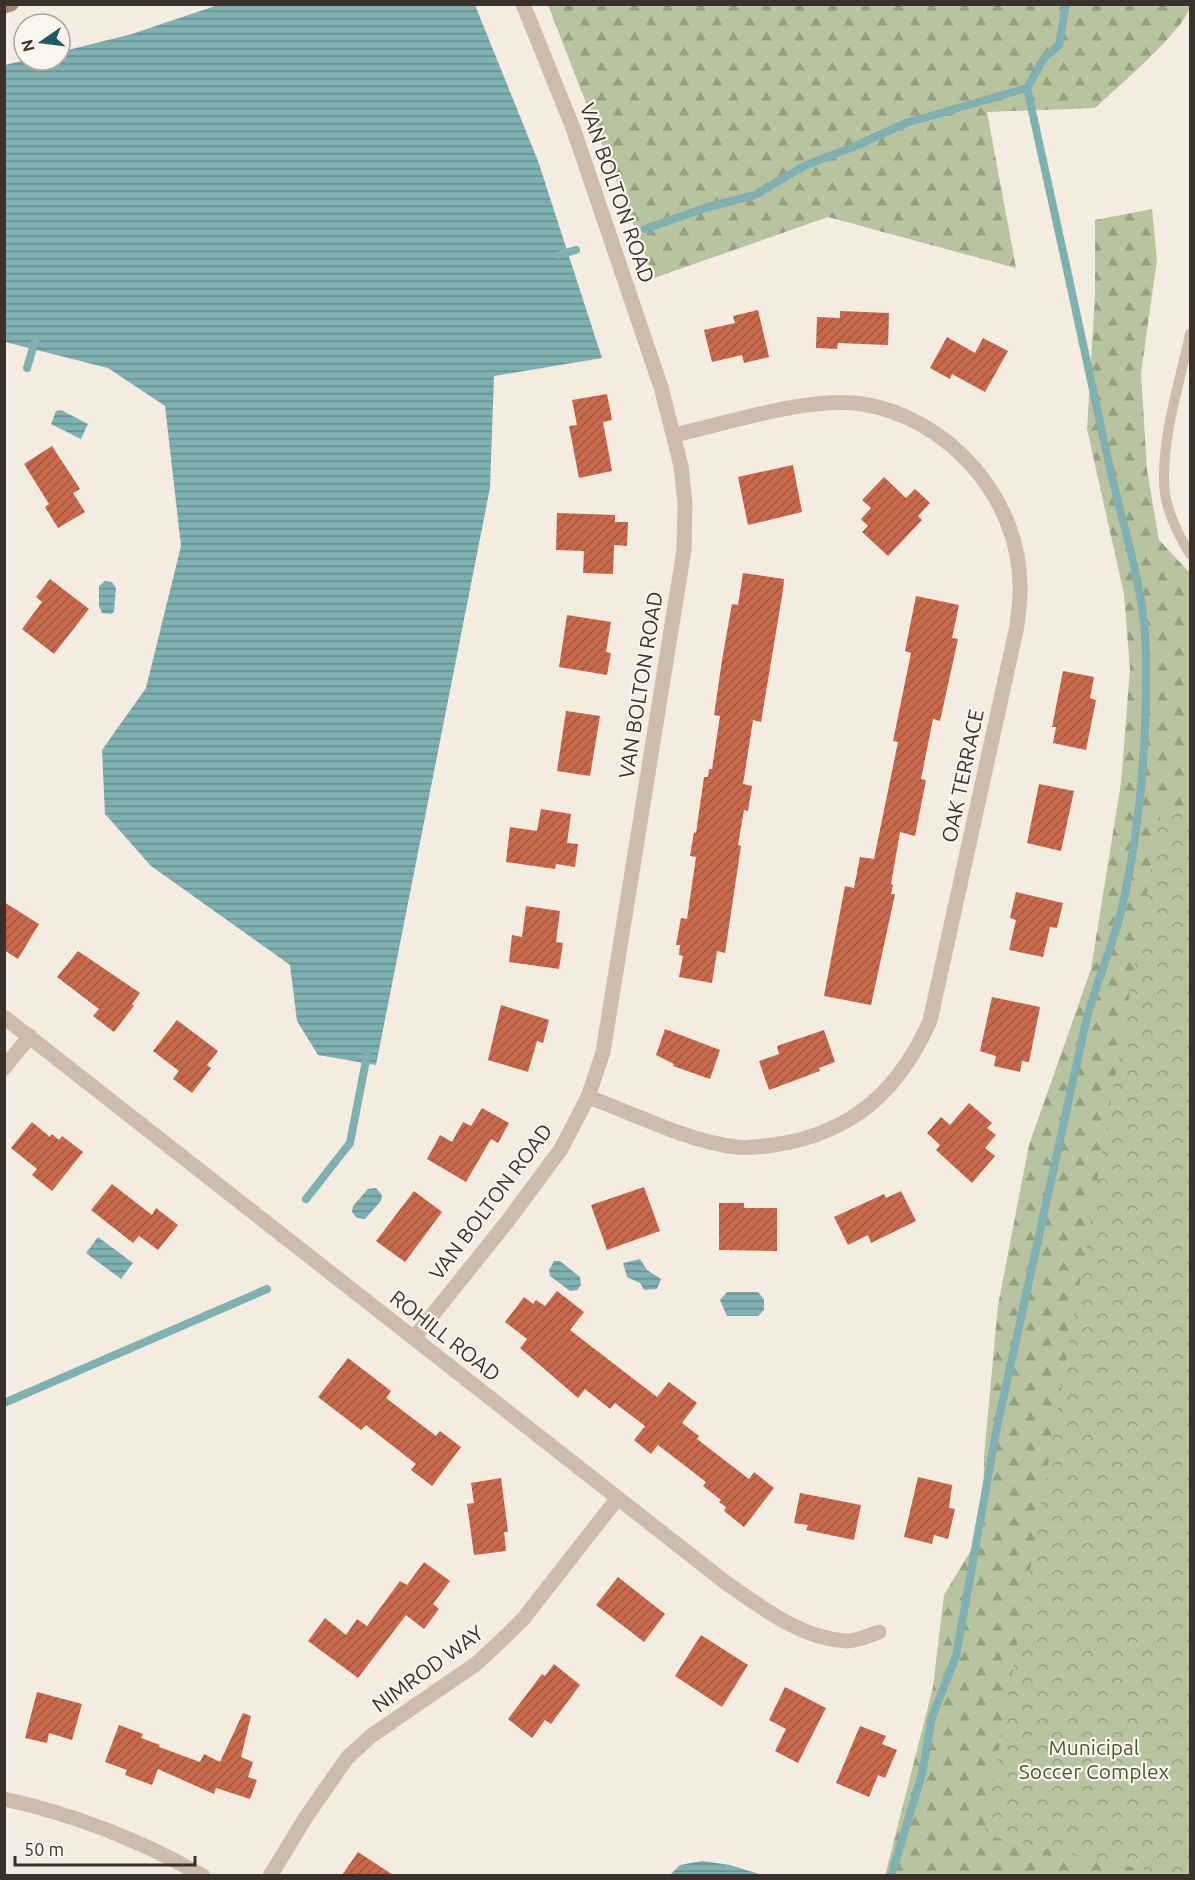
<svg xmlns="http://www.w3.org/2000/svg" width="1195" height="1880" viewBox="0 0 1195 1880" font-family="Ubuntu,sans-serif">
<defs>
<pattern id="forest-firs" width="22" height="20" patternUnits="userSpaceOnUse" patternTransform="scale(1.5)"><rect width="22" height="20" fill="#b8c4a0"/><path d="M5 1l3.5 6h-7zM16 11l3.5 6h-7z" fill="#97a083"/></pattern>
<pattern id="park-crowns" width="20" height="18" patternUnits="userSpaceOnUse" patternTransform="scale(1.5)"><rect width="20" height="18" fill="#b8c4a0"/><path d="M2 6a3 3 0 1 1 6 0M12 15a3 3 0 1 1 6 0" fill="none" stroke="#97a083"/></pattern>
<pattern id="water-rules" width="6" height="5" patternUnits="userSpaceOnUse" patternTransform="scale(1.5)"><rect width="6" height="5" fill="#7fb0b2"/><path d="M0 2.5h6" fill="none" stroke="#699091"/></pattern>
<pattern id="building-hatch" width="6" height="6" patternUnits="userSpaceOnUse" patternTransform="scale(1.5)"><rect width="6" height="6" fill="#c8694b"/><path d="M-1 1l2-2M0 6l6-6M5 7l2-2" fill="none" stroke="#a4573f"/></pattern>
</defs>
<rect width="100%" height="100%" fill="#f4ebe1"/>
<g fill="url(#forest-firs)">
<path d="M 1190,4 C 1191,25 1113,91 1095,108 L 987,112 L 1016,268 L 828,217 L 654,278 L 548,5 Z"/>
<path d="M 1152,209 L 1157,260 L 1141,373 L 1147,470 L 1159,540 L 1190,573 L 1190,1875 L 885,1876 L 933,1687 L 944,1595 L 983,1530 L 984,1457 L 998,1305 L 1029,1145 L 1091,969 L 1121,783 L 1130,669 L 1124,594 L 1087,429 L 1095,295 L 1095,220 Z"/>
</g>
<path fill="url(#park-crowns)" d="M 1162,806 L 1190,813 L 1190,1876 L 1168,1875 L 984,1835 Z"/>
<g fill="url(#water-rules)">
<path d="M 221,4 L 475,5 L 538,161 L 602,358 L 494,376 L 490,488 L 376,1065 L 318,1055 L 297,1021 L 290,965 L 151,866 L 105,814 L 102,750 L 146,688 L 181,546 L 165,406 L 108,368 L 5,342 L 5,65 L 26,60 L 60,60 L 60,52 L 132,34 Z"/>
<path d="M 61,410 L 88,424 L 81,439 L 51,424 L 56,411 Z"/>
<path d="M 105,581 L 112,582 L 116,588 L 114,612 L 111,614 L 102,613 L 99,606 L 99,586 Z"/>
<path d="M 376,1188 L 382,1195 L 381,1201 L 365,1219 L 357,1218 L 352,1212 L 353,1206 L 368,1189 Z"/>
<path d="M 98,1237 L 133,1263 L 121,1279 L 86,1253 Z"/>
<path d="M 640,1259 L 647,1270 L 661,1279 L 657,1289 L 644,1290 L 640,1283 L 627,1277 L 623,1263 Z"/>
<path d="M 554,1261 L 560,1261 L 580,1277 L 581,1285 L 577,1290 L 570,1291 L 550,1276 L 549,1270 Z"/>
<path d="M 727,1292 L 758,1292 L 764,1299 L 764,1310 L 758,1316 L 727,1316 L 720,1300 Z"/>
<path d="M 702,1861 L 730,1865 L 762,1875 L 670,1875 L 680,1865 Z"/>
</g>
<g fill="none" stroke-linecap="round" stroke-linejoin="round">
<g stroke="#7fb0b2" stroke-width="8">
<path d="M 645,229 L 708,207 L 755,195 L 806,165 L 853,147 L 906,123 L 1027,88"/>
<path d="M 558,255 L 576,250"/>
<path d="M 27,368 L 35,341"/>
<path d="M 306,1199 L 350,1143 L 367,1055"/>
<path d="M 4,1403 L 267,1289"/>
<path d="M 891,1876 L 922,1774 L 932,1717 L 956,1656 L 997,1427 L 1085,1026 C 1094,987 1111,951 1121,912 C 1140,831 1147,741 1146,658 C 1146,592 1123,528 1109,464 C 1082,339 1055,213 1027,88 L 1044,58 L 1059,45 L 1066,4"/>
</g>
</g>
<g fill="url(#building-hatch)">
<path d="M 758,310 L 769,357 L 744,363 L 742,355 L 712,362 L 704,330 L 735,323 L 733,316 Z"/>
<path d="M 840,311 L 889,313 L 888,345 L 838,343 L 837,349 L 816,348 L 817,317 L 840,318 Z"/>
<path d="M 947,337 L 975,353 L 983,338 L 1008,351 L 985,392 L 952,374 L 950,379 L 930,368 Z"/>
<path d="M 607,394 L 612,420 L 603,422 L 612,471 L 579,478 L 569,426 L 577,425 L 572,400 Z"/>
<path d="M 52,446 L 80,489 L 73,493 L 85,512 L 58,528 L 45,507 L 49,504 L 24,464 Z"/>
<path d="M 793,465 L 802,512 L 748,525 L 738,477 Z"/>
<path d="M 884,477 L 906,498 L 915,489 L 930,503 L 918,516 L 922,520 L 888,556 L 862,532 L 868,526 L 861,519 L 871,508 L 862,500 Z"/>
<path d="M 557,513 L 615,515 L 615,522 L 628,522 L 627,546 L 614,545 L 613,574 L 583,573 L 584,551 L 556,550 Z"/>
<path d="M 743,573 L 784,579 L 783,590 L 761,722 L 753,720 L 743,784 L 752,786 L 748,811 L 744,810 L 738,845 L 741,846 L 725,953 L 717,951 L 712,983 L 679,977 L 683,956 L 679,955 L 680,945 L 676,945 L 681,918 L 687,919 L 696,857 L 690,856 L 694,832 L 696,833 L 704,777 L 708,777 L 709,769 L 712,769 L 720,716 L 714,715 L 722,660 L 732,604 L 738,605 Z"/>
<path d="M 50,579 L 89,609 L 54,654 L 22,629 L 42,602 L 36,597 Z"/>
<path d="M 916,596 L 959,605 L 952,638 L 958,639 L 940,721 L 933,719 L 921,779 L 926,780 L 915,836 L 900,832 L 891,884 L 893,885 L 891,894 L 895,894 L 871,1005 L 824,996 L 845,886 L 854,888 L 860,857 L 874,859 L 898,742 L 893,741 L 911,653 L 905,651 Z"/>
<path d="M 567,615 L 611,622 L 606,652 L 611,653 L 607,675 L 559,667 Z"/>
<path d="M 1063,671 L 1094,677 L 1090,698 L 1096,700 L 1086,750 L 1053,743 L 1056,727 L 1052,727 Z"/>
<path d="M 566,711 L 600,716 L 590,776 L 557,771 Z"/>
<path d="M 1039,784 L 1074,791 L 1061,851 L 1027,843 Z"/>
<path d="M 541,809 L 571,814 L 567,843 L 578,844 L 575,867 L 556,864 L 555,869 L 506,862 L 510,827 L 537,831 Z"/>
<path d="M 1016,892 L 1063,903 L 1057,928 L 1050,927 L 1043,957 L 1009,950 L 1016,920 L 1010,918 Z"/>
<path d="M 4,902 L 39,924 L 18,959 L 4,950 Z"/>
<path d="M 526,906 L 560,911 L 556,942 L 563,943 L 559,969 L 509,962 L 512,935 L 522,937 Z"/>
<path d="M 78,951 L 140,993 L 132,1004 L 134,1006 L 114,1032 L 93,1016 L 99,1009 L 57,977 Z"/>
<path d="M 992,997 L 1040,1007 L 1029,1062 L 1022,1061 L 1020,1072 L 994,1066 L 996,1056 L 980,1051 Z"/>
<path d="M 501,1005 L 549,1020 L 543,1043 L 537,1041 L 528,1072 L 488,1060 Z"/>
<path d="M 177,1020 L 218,1051 L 207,1065 L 211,1068 L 192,1093 L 173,1079 L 179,1071 L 153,1051 Z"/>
<path d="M 665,1029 L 720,1050 L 710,1079 L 673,1066 L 674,1064 L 656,1055 Z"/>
<path d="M 824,1030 L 835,1062 L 819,1068 L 820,1071 L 769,1090 L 759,1061 L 779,1054 L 777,1046 Z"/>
<path d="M 969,1103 L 992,1123 L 987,1128 L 996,1135 L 985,1148 L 995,1156 L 972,1183 L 936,1150 L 940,1145 L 927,1133 L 941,1117 L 950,1125 Z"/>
<path d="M 482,1108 L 509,1123 L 498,1143 L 491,1139 L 466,1182 L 427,1159 L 440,1135 L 452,1142 L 463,1122 L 471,1126 Z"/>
<path d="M 32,1122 L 50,1137 L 52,1134 L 59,1140 L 62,1136 L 83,1152 L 52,1191 L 32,1175 L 37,1169 L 11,1148 Z"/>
<path d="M 112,1184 L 152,1215 L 156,1208 L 178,1225 L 158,1250 L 139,1236 L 133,1243 L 91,1210 Z"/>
<path d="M 644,1187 L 660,1231 L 607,1250 L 591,1205 Z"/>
<path d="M 414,1191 L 442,1212 L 405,1262 L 376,1241 Z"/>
<path d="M 901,1191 L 916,1221 L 871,1243 L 868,1235 L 848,1245 L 834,1217 L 884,1194 L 886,1198 Z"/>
<path d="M 719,1203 L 744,1203 L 744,1208 L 777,1208 L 777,1251 L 719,1250 Z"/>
<path d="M 557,1291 L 584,1312 L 570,1330 L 657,1397 L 669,1382 L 697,1403 L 682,1423 L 699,1436 L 697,1439 L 749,1479 L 754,1472 L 774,1488 L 744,1527 L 724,1511 L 726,1507 L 719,1502 L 721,1500 L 703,1486 L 706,1482 L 658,1445 L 651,1454 L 634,1440 L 645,1426 L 615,1403 L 610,1409 L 585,1389 L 578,1398 L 520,1348 L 527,1339 L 505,1322 L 524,1297 L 533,1304 L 536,1300 L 545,1306 Z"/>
<path d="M 348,1358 L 391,1391 L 386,1398 L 436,1436 L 440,1431 L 461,1447 L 432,1486 L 411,1470 L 416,1464 L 366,1425 L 361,1430 L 318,1397 Z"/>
<path d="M 918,1477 L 952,1485 L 949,1508 L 955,1509 L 948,1539 L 934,1535 L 932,1544 L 904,1537 Z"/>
<path d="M 501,1478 L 508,1532 L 504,1532 L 506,1551 L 474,1555 L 467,1504 L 474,1503 L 471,1483 Z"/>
<path d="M 800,1493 L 861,1505 L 854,1540 L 806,1530 L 808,1525 L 794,1523 Z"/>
<path d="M 424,1562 L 450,1581 L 433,1604 L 439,1609 L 424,1629 L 406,1615 L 358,1678 L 308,1641 L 325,1618 L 346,1635 L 357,1619 L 367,1626 L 400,1581 L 407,1585 Z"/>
<path d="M 618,1577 L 665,1614 L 644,1642 L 596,1605 Z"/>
<path d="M 701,1635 L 748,1665 L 722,1707 L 675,1676 Z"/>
<path d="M 554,1664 L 580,1685 L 551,1724 L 545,1720 L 532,1738 L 508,1719 L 542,1674 L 545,1676 Z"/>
<path d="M 785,1687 L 826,1708 L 798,1763 L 775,1751 L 786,1729 L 769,1720 Z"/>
<path d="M 37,1692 L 82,1704 L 72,1740 L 49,1733 L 47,1743 L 25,1738 Z"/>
<path d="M 243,1713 L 251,1716 L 241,1757 L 253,1762 L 248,1777 L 257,1780 L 250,1799 L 216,1788 L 214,1794 L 158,1769 L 152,1785 L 125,1775 L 127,1770 L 105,1762 L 119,1725 L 143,1734 L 141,1738 L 160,1745 L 159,1747 L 200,1762 L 204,1754 L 220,1762 Z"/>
<path d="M 860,1726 L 886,1736 L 882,1744 L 897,1750 L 885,1778 L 878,1775 L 869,1797 L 836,1783 Z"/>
<path d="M 358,1852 L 393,1875 L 342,1875 Z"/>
</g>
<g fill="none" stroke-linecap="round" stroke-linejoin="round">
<path stroke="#cdbbac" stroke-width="10" d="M 1190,334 C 1180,382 1163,432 1164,481 C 1164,507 1177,533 1190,554"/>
<g stroke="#cdbbac" stroke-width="15">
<path d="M 4,1017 L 725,1582 C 761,1607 801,1639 847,1641 C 857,1641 870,1635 879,1632"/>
<path d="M 4,1068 L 30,1036"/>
<path d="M 588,1097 C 636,1114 686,1141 736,1147 C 754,1149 774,1145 791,1142 C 861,1126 901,1085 930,1021 L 1017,626 C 1018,613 1021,599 1020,585 C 1019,498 949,418 863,404 C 809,396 728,423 675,435"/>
<path d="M 414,1338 L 507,1222 L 561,1149 L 588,1097 L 603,1052 L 684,550 L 685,503 L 681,466 L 661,387 L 573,128 L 523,4"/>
<path d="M 4,1799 C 73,1814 142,1841 203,1876"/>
<path d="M 270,1876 L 306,1817 L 347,1758 L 371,1736 L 476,1664 L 505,1637 L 523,1619 L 617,1499"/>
</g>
<path stroke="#a18a7d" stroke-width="15" d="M 4,6 L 11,4"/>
</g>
<g text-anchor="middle" stroke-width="4.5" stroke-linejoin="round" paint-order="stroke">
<g font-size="21" fill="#3b302b" stroke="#fbf5ee">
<text transform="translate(617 193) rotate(71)" y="7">VAN BOLTON ROAD</text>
<text transform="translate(641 685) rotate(-81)" y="7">VAN BOLTON ROAD</text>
<text transform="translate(963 776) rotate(-78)" y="7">OAK TERRACE</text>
<text transform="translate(491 1202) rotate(-53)" y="7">VAN BOLTON ROAD</text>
<text transform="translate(445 1336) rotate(38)" y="7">ROHILL ROAD</text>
<text transform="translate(428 1669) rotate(-36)" y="7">NIMROD WAY</text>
</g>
<g font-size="21" fill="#4a5a2e" stroke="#fbf5ee">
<text x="1094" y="1755">Municipal<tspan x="1094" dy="24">Soccer Complex</tspan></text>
</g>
</g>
<rect width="1195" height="1880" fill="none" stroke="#3b302b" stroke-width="12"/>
<g transform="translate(42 42) rotate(256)"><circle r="28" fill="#fbf5ee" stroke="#aea6a0" stroke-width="1.5"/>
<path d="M0-4.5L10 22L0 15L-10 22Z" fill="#1f5a5e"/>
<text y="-9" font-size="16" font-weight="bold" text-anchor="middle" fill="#3b302b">N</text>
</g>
<path d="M15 1856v9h180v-9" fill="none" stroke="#3b302b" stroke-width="3"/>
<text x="24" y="1856" font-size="18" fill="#3b302b" stroke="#fbf5ee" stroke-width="4.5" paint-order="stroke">50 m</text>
</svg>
